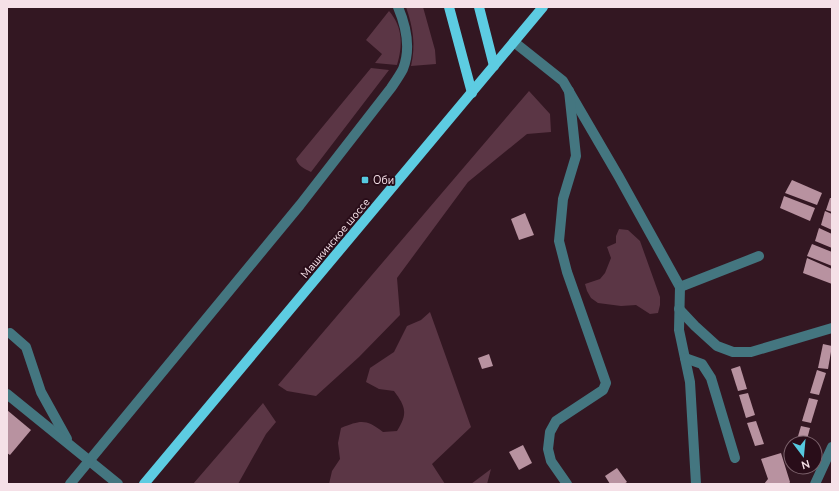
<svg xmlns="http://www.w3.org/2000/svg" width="839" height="491" viewBox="0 0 839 491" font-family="'Nunito Sans',sans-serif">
<rect width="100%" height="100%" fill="#331722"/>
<g fill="#5b3645">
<path d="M 406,7 L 423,7 L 435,50 L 436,64 L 411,66 C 416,45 413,27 406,7 Z"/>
<path d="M 389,11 C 403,27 403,46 397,65 L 375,63 L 382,54 L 366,40 Z"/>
<path d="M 371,68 L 389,70 L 311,172 C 305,169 298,166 296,159 Z"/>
<path d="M 529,91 L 550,114 L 551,132 L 527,134 L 468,182 L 397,278 L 400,315 L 359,357 L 316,396 L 287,391 L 278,385 Z"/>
<path d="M 619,229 L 628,230 L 640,241 L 660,297 L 660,305 L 658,313 L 650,314 L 636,305 L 621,306 L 598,303 L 591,298 L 587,291 L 585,284 L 600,279 L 605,273 L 611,258 L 607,247 L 616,243 L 616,236 Z"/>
<path d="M 430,312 L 471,427 L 432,464 L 445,484 L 329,484 L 332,471 L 340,459 L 338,443 L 341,428 C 361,420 366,419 383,432 L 397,431 C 408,414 406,407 394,391 L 379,389 L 366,382 L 370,368 L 394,352 L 407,326 L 421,320 Z"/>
<path d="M 263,403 L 276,422 L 266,434 L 238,484 L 193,484 Z"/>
<path d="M 491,469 L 487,484 L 471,484 Z"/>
</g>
<g fill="#b892a0">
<path d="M 792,180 L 822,193 L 817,205 L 785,193 Z"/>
<path d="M 784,196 L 815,208 L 810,221 L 780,208 Z"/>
<path d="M 830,198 L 832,198 L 832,212 L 826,210 Z"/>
<path d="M 825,211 L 832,214 L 832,230 L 821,225 Z"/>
<path d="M 525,213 L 534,235 L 519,240 L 511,219 Z"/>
<path d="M 819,228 L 832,234 L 832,248 L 815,241 Z"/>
<path d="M 812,244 L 832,252 L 832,266 L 807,256 Z"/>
<path d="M 807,258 L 832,269 L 832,284 L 803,273 Z"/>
<path d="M 823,344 L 832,346 L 828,369 L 818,368 Z"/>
<path d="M 489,354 L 493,366 L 482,369 L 478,358 Z"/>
<path d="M 740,366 L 747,389 L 738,391 L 731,369 Z"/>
<path d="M 817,370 L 826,373 L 819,395 L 810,393 Z"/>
<path d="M 748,393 L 755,415 L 746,418 L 739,395 Z"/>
<path d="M 809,398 L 818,400 L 811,423 L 802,421 Z"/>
<path d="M 7,410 L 31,430 L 10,455 L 7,453 Z"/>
<path d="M 756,421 L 764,444 L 755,446 L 747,423 Z"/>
<path d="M 801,426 L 810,428 L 806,443 L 796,443 Z"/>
<path d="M 523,445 L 532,463 L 519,470 L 509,452 Z"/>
<path d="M 781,453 L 790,482 L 789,484 L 764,484 L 768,479 L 761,459 Z"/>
<path d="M 617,468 L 627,482 L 624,484 L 610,484 L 605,476 Z"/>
</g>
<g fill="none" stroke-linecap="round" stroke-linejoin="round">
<g stroke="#447680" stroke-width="10">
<path d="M 514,42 L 563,81 L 619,177 L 680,287 L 759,256"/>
<path d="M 680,287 L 679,330 L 690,382 L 696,484"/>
<path d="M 679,309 L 695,326 L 717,346 L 733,352 L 751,352 L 832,328"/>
<path d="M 10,333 L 26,347 L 41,392 L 67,439"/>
<path d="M 685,358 L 702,364 L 711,378 L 735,458"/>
<path d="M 7,394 L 118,484"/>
<path d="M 70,484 L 300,205 L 391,88 C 395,82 400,75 403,69 C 411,49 406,26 398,7"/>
<path d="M 567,484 L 551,461 L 548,449 L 550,432 L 556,421 L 603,390 L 606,383 L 567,272 L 559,241 L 563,199 L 576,156 L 569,91"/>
<path d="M 815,484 L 832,447"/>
</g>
<g stroke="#5dcce2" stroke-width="10">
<path d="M 449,7 L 472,93"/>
<path d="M 479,7 L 494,66"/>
<path d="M 144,484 L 543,7"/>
</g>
</g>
<rect fill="#56c9e0" stroke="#290d19" stroke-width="1.5" x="361" y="176" width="8" height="8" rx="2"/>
<g text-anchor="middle" stroke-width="4" stroke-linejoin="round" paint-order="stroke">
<g font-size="11" fill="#f5e0e7" stroke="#290d19" text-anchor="start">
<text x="373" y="184">Оби</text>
</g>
<g font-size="11" fill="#f5e0e7" stroke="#290d19">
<text transform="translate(335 238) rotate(-50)" y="4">Машкинское шоссе</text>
</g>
</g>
<rect width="839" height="491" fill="none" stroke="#f5e0e7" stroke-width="16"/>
<g transform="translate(803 455) rotate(164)"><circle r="19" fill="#290d19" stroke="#7b616b"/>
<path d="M0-3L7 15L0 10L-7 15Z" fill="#56c9e0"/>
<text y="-6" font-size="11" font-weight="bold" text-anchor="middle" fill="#f5e0e7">N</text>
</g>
</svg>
